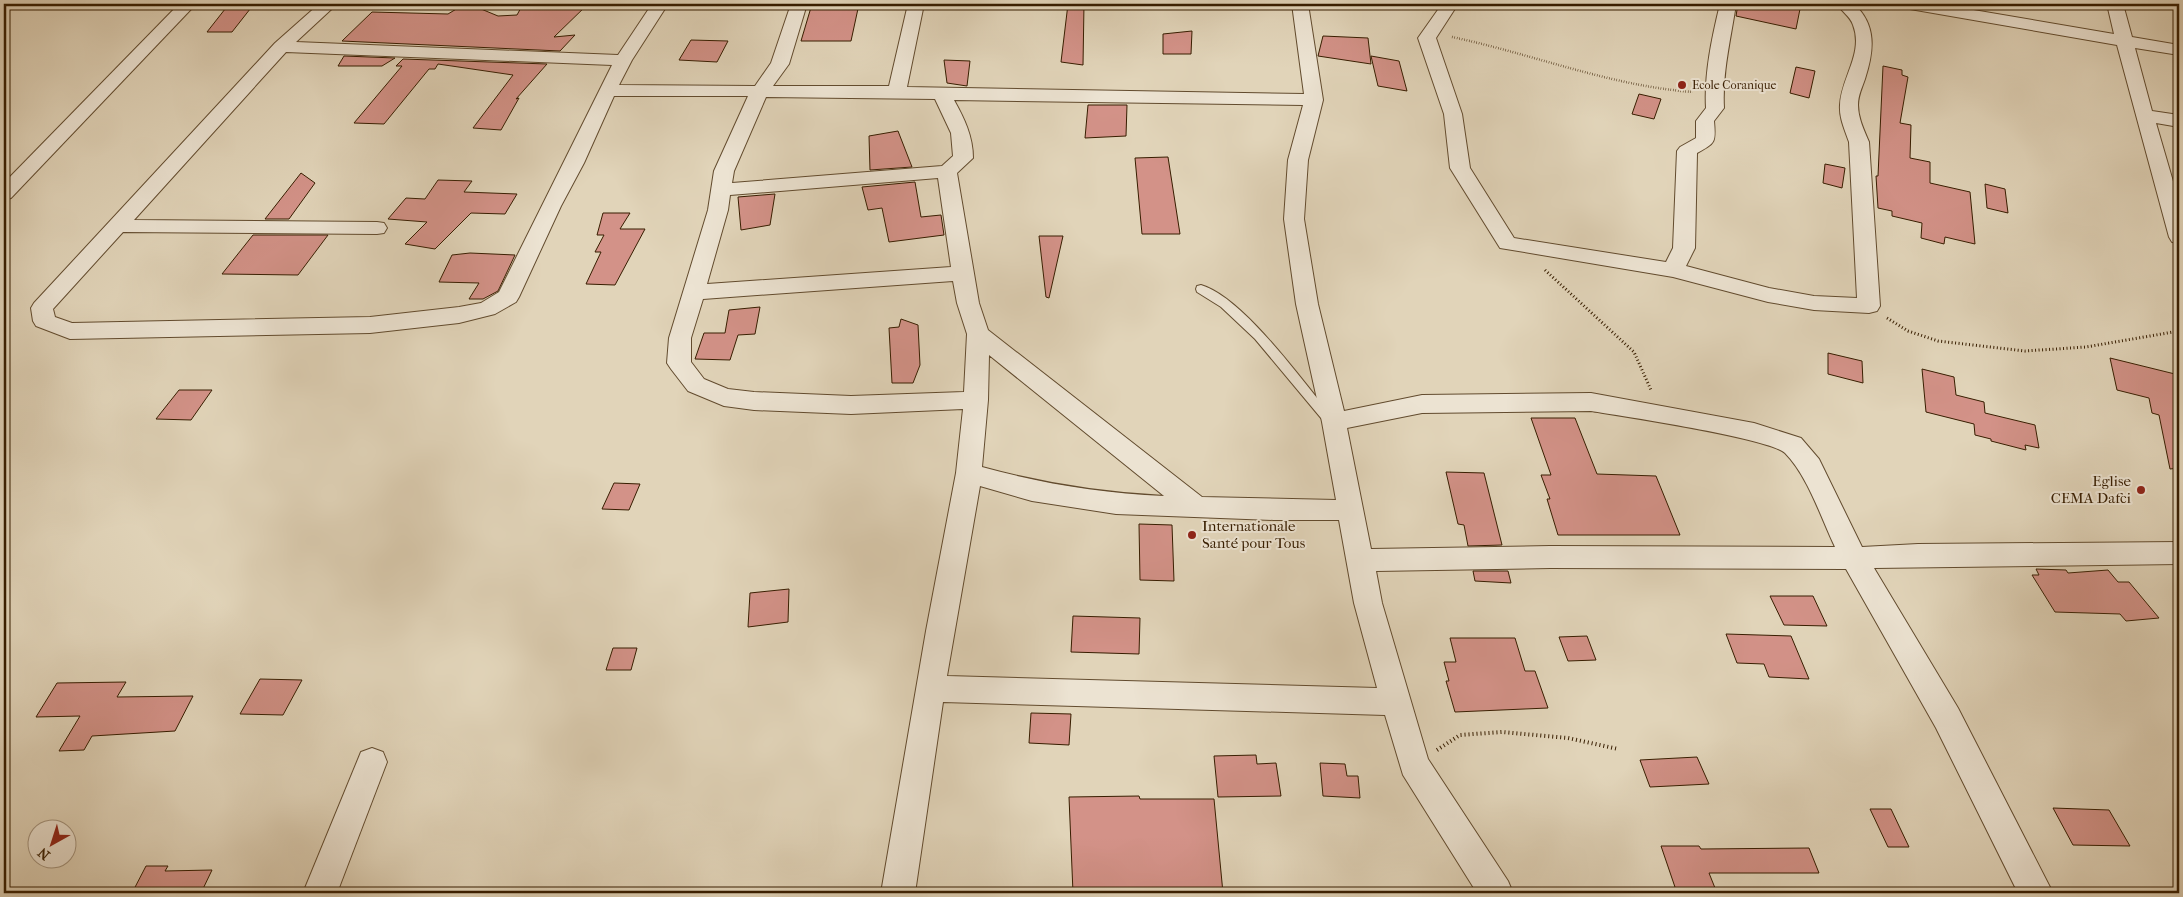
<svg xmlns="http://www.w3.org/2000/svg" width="2183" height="897" viewBox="0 0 2183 897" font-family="'IM FELL French Canon',serif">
<rect width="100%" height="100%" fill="#e1d4b9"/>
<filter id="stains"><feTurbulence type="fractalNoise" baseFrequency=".004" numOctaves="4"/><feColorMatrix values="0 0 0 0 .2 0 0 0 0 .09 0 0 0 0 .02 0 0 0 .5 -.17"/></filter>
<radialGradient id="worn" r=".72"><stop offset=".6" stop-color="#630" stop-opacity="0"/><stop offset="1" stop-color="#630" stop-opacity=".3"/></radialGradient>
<g fill="#d39288" stroke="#371d00">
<path d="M 229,4 L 254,4 L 232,32 L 207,32 Z"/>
<path d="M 469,4 L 498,16 L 517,15 L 523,4 L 588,4 L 554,37 L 575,35 L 560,51 L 342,41 L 372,12 L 448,14 L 463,5 Z"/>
<path d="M 812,4 L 859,4 L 851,41 L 801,41 Z"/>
<path d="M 1068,4 L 1084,4 L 1083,65 L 1061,62 Z"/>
<path d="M 1738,4 L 1801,4 L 1796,29 L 1736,16 Z"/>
<path d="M 1192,31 L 1191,54 L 1163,54 L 1163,34 Z"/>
<path d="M 1323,36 L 1368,38 L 1371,64 L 1318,56 Z"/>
<path d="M 691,40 L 728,41 L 717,62 L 679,60 Z"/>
<path d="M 344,56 L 395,58 L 382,66 L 338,66 Z"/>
<path d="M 1371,56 L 1399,61 L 1407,91 L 1378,86 Z"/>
<path d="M 403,59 L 547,64 L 516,99 L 519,98 L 501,130 L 473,128 L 513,75 L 438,64 L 435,69 L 429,69 L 384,124 L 354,123 L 402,66 L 396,66 Z"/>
<path d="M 944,60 L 970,61 L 967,86 L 947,83 Z"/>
<path d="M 1883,66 L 1902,70 L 1902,75 L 1908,77 L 1900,123 L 1911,125 L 1910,158 L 1930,162 L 1930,183 L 1970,192 L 1975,244 L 1945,237 L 1944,244 L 1921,238 L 1922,223 L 1892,216 L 1892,211 L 1878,208 L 1876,176 L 1878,176 Z"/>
<path d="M 1796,67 L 1815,71 L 1809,98 L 1790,93 Z"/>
<path d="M 1639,94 L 1661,99 L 1654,119 L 1632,114 Z"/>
<path d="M 1088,105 L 1127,105 L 1126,136 L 1085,138 Z"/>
<path d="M 898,131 L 912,167 L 870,170 L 869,136 Z"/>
<path d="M 1168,157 L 1180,234 L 1142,234 L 1135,158 Z"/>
<path d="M 1825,164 L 1845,168 L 1842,188 L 1823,183 Z"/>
<path d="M 301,173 L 315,183 L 289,219 L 265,219 Z"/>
<path d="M 438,180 L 472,181 L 464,192 L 517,194 L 505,214 L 471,213 L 435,249 L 405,244 L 427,222 L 388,219 L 406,198 L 425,199 Z"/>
<path d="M 915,182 L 921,217 L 941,215 L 944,235 L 889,242 L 882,208 L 868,210 L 862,187 Z"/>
<path d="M 1985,184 L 2005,189 L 2008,213 L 1987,208 Z"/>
<path d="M 775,194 L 770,225 L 741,230 L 738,197 Z"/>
<path d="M 603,213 L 630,213 L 620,229 L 645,229 L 615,285 L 586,284 L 601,252 L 595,252 L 604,235 L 597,235 Z"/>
<path d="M 253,235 L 328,235 L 298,275 L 222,274 Z"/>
<path d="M 1039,236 L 1063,236 L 1049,298 L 1046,297 Z"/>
<path d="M 470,253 L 515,255 L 498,291 L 483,299 L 469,299 L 479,283 L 439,282 L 452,255 Z"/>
<path d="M 760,307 L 755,334 L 738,335 L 730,360 L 695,359 L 704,333 L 725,333 L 729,310 Z"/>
<path d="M 901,319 L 918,325 L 920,365 L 913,383 L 892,383 L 889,328 L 899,327 Z"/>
<path d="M 1828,353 L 1862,361 L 1863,383 L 1828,374 Z"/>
<path d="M 2110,358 L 2179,375 L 2179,468 L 2170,469 L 2159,415 L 2152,413 L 2149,398 L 2117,390 Z"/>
<path d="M 1922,369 L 1954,377 L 1956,395 L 1984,402 L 1985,413 L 2035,425 L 2039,448 L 2025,445 L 2026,450 L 1991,441 L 1991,439 L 1975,435 L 1974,424 L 1926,412 Z"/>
<path d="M 179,390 L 212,390 L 191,420 L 156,419 Z"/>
<path d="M 1531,418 L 1575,418 L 1597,474 L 1656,476 L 1680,535 L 1558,535 L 1547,499 L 1550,499 L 1541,475 L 1551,475 Z"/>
<path d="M 1446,472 L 1484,473 L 1502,545 L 1468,546 L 1464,525 L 1458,524 Z"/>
<path d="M 614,483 L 640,484 L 629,510 L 602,509 Z"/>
<path d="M 1139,524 L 1172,525 L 1174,581 L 1140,580 Z"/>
<path d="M 2036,569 L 2066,570 L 2068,573 L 2108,570 L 2118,582 L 2129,582 L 2159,618 L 2126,621 L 2120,614 L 2055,612 L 2032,575 L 2039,575 Z"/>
<path d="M 1473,571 L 1508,571 L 1511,583 L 1475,581 Z"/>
<path d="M 789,589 L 788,622 L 748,627 L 750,593 Z"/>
<path d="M 1770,596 L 1813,596 L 1827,626 L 1784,625 Z"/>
<path d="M 1073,616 L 1140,618 L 1139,654 L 1071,652 Z"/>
<path d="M 1726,634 L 1791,636 L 1809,679 L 1769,677 L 1764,664 L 1737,663 Z"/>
<path d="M 1587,636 L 1596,660 L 1568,661 L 1559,637 Z"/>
<path d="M 1450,638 L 1515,638 L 1525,671 L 1535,671 L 1548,708 L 1455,712 L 1446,681 L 1449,681 L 1444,662 L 1456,662 Z"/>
<path d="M 613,648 L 637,648 L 631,670 L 606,670 Z"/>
<path d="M 260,679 L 302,680 L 283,715 L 240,714 Z"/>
<path d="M 126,682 L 117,697 L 193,696 L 175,731 L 92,736 L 84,750 L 59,751 L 80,716 L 36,717 L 57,683 Z"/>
<path d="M 1031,713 L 1071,714 L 1069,745 L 1029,743 Z"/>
<path d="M 1256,755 L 1257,764 L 1276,763 L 1281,796 L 1218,797 L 1214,756 Z"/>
<path d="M 1697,757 L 1709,784 L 1650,787 L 1640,760 Z"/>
<path d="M 1320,763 L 1345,764 L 1347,776 L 1358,776 L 1360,798 L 1323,796 Z"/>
<path d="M 1139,796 L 1140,799 L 1214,799 L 1223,893 L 1073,893 L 1069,797 Z"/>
<path d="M 2053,808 L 2109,810 L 2130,846 L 2073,845 Z"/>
<path d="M 1870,809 L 1891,809 L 1909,847 L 1888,847 Z"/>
<path d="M 1661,846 L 1699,846 L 1701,849 L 1809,848 L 1819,873 L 1709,873 L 1717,893 L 1677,893 Z"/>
<path d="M 146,866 L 168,866 L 165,871 L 212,870 L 201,893 L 132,893 Z"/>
</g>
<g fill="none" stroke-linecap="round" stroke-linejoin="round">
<g stroke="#624b2e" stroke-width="2">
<path id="service" d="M 1201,285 C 1239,296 1292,367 1317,398 C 1323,406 1333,413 1338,421 L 1336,424 L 1328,424 L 1321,418 L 1255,339 L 1221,307 L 1197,292 L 1196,289 L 1197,286 Z"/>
</g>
<g stroke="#624b2e" stroke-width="2">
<g id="minor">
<path d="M 179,4 L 196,4 L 11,198 L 4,200 L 4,183 Z"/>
<path d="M 319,4 L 337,4 L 296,42 L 618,55 L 652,4 L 668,4 L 632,60 L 619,85 L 755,86 L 771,63 L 791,4 L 807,4 L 789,64 L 773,86 L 889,86 L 908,4 L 924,4 L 907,87 L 1304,94 L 1292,4 L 1308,4 L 1323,100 L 1308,160 L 1304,219 L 1318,304 L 1344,411 L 1422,395 L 1591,393 L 1754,423 L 1801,438 L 1819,459 L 1862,547 L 1918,544 L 2179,542 L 2179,564 L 1874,568 L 1958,708 L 2053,893 L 2018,893 L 1936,728 L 1846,569 L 1550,568 L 1376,571 L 1382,603 L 1428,759 L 1508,881 L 1513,893 L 1477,893 L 1403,775 L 1385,715 L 943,702 L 915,893 L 881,893 L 926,631 L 956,473 L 963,409 L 851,414 L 754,410 L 724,406 L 688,391 L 671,369 L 667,363 L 669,338 L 708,210 L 714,171 L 748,96 L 614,96 L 584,163 L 561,206 L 519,297 L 516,302 L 495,314 L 459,323 L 370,333 L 70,339 L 36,326 L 33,321 L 31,308 L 34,303 L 275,43 ZM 286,52 L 612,65 L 499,292 L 481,303 L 459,307 L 370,317 L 72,323 L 55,317 L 53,309 L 123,232 L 377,234 L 384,233 L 387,228 L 384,223 L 377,222 L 134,220 ZM 766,97 L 935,99 L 951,133 L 953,156 L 942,166 L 732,183 L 734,171 ZM 954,100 L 1303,105 L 1288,160 L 1284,219 L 1296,304 L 1322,422 L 1336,500 L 1202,497 L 988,330 L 979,303 L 957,173 L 973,158 C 973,136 964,118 954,100 ZM 938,178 L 951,267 L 707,284 L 728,210 L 730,195 ZM 953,281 L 957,303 L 967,334 L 964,392 L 851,396 L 754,392 L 728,389 L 704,379 L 691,362 L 691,338 L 703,299 ZM 989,355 L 1164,496 C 1100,493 1044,484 982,467 L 988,400 ZM 1591,411 C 1622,416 1769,438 1785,453 C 1808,476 1821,518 1835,547 L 1550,546 L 1371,549 L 1347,428 L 1422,413 ZM 980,486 L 1032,501 L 1116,514 L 1274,520 L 1339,520 L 1354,603 L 1377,688 L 947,676 Z"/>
<path d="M 1442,4 L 1458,4 L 1436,38 L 1462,114 L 1470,168 L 1514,238 L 1666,262 L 1673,248 L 1677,151 L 1680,147 L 1696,138 L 1696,121 L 1706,108 C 1704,74 1712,37 1720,4 L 1736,4 C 1731,38 1722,73 1724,108 L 1714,121 C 1716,143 1715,143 1697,153 L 1695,248 L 1686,266 L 1769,288 L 1814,296 L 1857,298 L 1849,142 C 1845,130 1839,118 1840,105 C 1841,78 1864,53 1853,25 C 1850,16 1842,12 1837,4 L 1854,4 C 1877,25 1874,51 1865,79 C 1862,88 1858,95 1858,105 C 1858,118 1864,130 1869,142 L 1880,306 L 1877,311 L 1869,313 L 1814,310 L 1768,302 L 1673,277 L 1500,248 L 1450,168 L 1444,114 L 1418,38 Z"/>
<path d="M 1902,4 L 1938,4 L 2114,34 L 2107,4 L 2123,4 L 2132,37 L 2179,45 L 2179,55 L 2135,48 L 2152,111 L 2179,115 L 2179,127 L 2156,123 L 2179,202 L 2179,243 L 2172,242 L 2169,237 L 2117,45 L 1910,9 L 1904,8 Z"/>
<path d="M 372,748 L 383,752 L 387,762 L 337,893 L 303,893 L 361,752 Z"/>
</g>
</g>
<path stroke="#371d00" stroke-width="2.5" stroke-dasharray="0.5 2" stroke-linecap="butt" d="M 1452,37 C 1533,54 1610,86 1693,92"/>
<g stroke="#371d00" stroke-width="3" stroke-dasharray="1 2.5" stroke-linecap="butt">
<path d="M 1545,270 L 1634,352 L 1651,390"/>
<path d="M 1887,318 L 1908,331 L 1938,341 L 2025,351 L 2086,347 L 2179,331"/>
</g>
<path stroke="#371d00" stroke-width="4" stroke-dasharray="1 3" stroke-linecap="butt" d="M 1437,750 L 1460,735 L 1502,732 L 1568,738 L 1618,749"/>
<use href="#service" fill="#ece3d2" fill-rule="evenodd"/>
<use href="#minor" fill="#ece3d2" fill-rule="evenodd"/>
</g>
<g fill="#8f2418" stroke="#ece3d2" stroke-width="2">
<circle cx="1682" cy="85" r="5"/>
<circle cx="2141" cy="490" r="5"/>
<circle cx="1192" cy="535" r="5"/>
</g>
<g text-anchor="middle" stroke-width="4" stroke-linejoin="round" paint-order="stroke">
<g font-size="12" fill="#371d00" stroke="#ece3d2" text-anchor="start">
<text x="1692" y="89">Ecole Coranique</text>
</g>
<g font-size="15" fill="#371d00" stroke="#ece3d2" text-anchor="end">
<text x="2131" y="486">Eglise<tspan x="2131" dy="17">CEMA Dafci</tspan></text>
<text x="1202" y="531" text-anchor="start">Internationale<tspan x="1202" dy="17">Santé pour Tous</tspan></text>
</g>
</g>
<rect width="2183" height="897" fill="none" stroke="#e1d4b9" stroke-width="20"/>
<rect x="5" y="5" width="2173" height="887" fill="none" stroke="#371d00" stroke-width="2.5"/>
<rect x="10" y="10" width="2163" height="877" fill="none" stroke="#371d00"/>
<g transform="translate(52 844) rotate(219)"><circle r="24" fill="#ece3d2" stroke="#a4947e"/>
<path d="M0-4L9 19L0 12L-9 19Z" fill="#8f2418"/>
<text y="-8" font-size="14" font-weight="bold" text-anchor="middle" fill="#371d00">N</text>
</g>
<rect width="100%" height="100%" filter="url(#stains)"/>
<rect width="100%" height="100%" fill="url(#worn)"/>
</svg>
